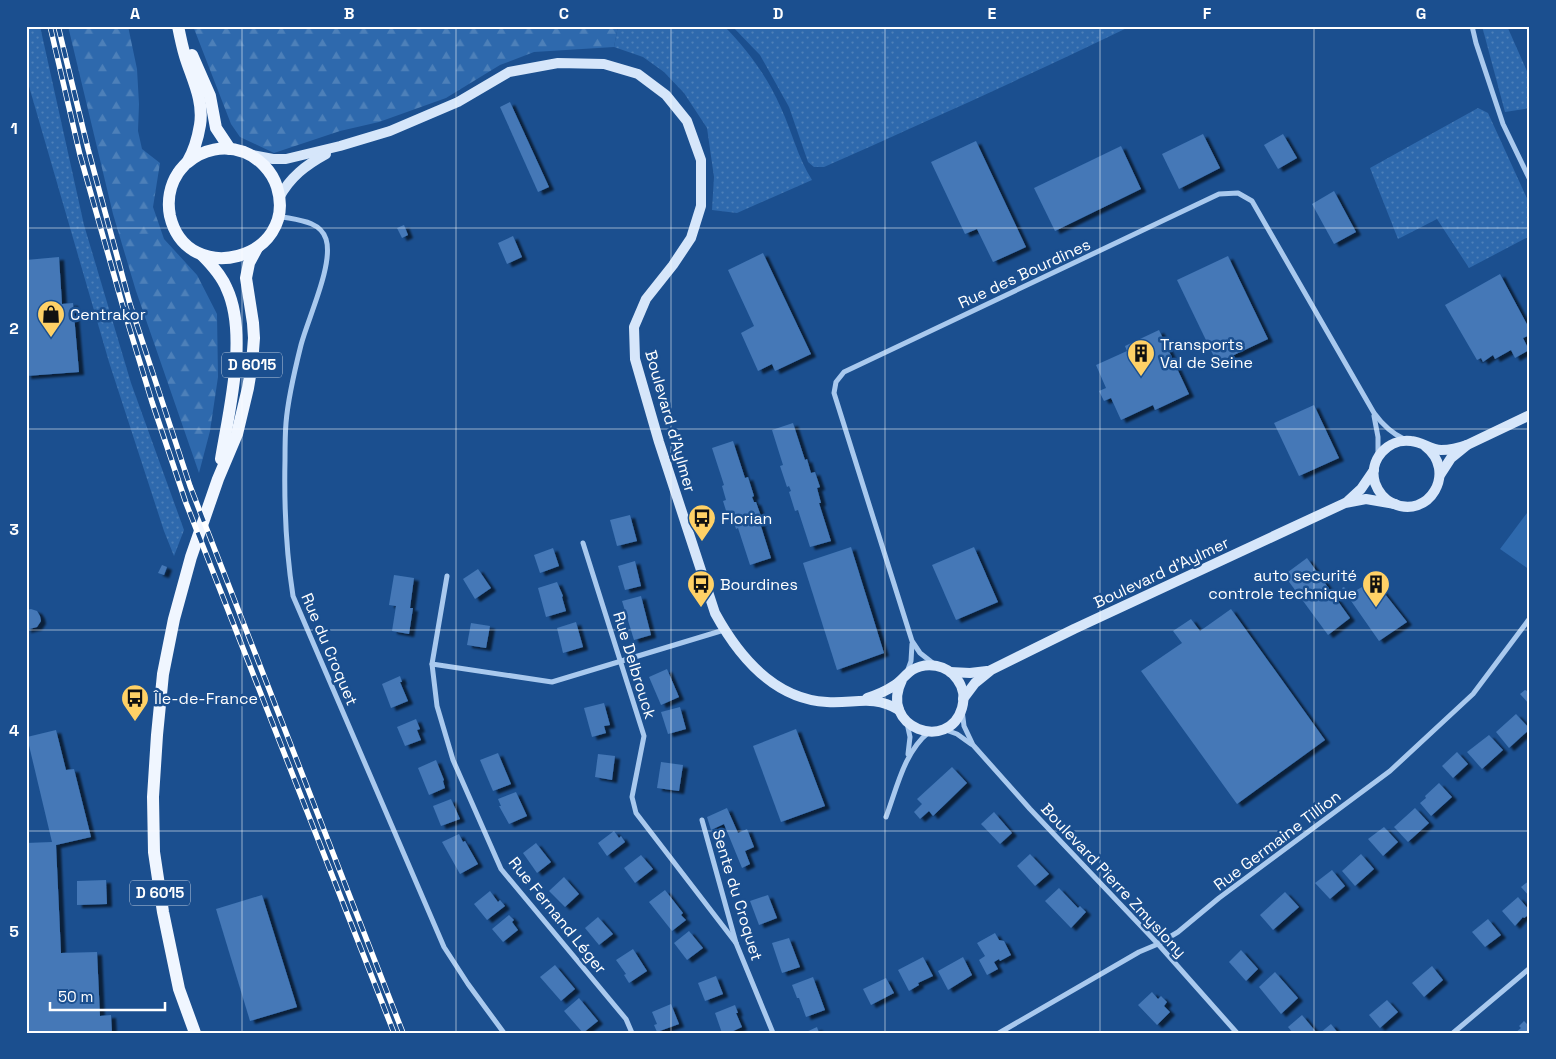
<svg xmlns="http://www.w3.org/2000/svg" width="1556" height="1059" viewBox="0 0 1556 1059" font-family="'Space Grotesk',sans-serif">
<defs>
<pattern id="green-dots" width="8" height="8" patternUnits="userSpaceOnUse" patternTransform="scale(1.25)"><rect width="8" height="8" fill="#2e69ad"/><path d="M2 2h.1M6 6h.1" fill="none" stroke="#4d80b9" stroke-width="1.8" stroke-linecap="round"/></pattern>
<pattern id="forest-firs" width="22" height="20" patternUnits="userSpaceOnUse" patternTransform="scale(1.25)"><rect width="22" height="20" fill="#2e69ad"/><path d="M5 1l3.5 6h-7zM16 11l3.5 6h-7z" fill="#4d80b9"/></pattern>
<filter id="shadow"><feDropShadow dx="5" dy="3" stdDeviation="1" flood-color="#0009"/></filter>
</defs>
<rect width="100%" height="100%" fill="#1b4f8f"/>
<g fill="url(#green-dots)">
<path d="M 26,26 L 40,26 L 84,225 L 131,383 L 184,530 L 174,556 L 164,531 L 109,362 L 26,76 Z"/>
<path d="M 618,26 L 724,26 C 748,50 768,78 781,108 C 792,132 798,158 812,180 L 737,213 L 712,210 L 714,177 L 707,128 L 684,93 L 664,72 L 643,57 L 614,47 Z"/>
<path d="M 732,26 L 1131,26 C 1030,75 927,121 824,167 L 814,167 L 808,162 L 789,107 L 760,55 Z"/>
<path d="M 1482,26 L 1507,26 L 1530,78 L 1530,108 L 1505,112 Z"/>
<path d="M 1478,108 L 1488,113 L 1530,205 L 1530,236 L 1469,268 L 1437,219 L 1398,239 L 1370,168 Z"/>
</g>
<g fill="url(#forest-firs)">
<path d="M 68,26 L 128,26 L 137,69 L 139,104 L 138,131 L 142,149 L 160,163 L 153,207 L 164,239 L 197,275 L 217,314 L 218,377 L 210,431 L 199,473 L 136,291 L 113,214 Z"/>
<path d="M 193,26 L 618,26 L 614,47 L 534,52 L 500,65 L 446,98 L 379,122 L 340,131 L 274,153 L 240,137 L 231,124 Z"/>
</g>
<path fill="#2e69ad" d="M 1530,509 L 1530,570 L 1500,549 Z"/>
<g fill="#4478b7" filter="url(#shadow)">
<path d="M 510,102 L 549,187 L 538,192 L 500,107 Z"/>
<path d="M 1203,134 L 1220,168 L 1179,189 L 1162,154 Z"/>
<path d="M 1283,134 L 1297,158 L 1278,169 L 1264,145 Z"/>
<path d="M 976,141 L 1026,247 L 993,262 L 977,229 L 965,234 L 931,162 Z"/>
<path d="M 1121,146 L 1141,189 L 1055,231 L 1034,188 Z"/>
<path d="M 1334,191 L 1356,232 L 1334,244 L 1312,204 Z"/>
<path d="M 404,225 L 408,235 L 402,238 L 397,228 Z"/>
<path d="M 513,236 L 522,257 L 507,264 L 498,243 Z"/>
<path d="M 763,253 L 811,354 L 775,371 L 772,364 L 758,371 L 741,333 L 754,326 L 728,270 Z"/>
<path d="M 1228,256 L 1268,339 L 1217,363 L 1177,280 Z"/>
<path d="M 59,257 L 62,304 L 73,303 L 79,372 L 26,376 L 26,260 Z"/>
<path d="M 1500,274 L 1530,330 L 1530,335 L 1523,338 L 1529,350 L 1515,358 L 1511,350 L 1495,359 L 1493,355 L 1483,362 L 1481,358 L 1477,360 L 1445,305 Z"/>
<path d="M 1159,330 L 1189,394 L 1155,410 L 1153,405 L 1121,420 L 1111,398 L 1104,401 L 1099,391 L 1106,388 L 1096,365 L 1127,351 L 1125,346 Z"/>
<path d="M 1314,405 L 1339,458 L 1299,476 L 1274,423 Z"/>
<path d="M 793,423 L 805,460 L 807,459 L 811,473 L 815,472 L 820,487 L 817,488 L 821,503 L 819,503 L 831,541 L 810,547 L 798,510 L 795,511 L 789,492 L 791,491 L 789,486 L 787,487 L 780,466 L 783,465 L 772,430 Z"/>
<path d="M 733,441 L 745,478 L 748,477 L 754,496 L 752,497 L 754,502 L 756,502 L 763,522 L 760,523 L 771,558 L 750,565 L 738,528 L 736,529 L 732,516 L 728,517 L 723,501 L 726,500 L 722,486 L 724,485 L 712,448 Z"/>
<path d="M 630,515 L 637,541 L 617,546 L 610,520 Z"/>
<path d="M 851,547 L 884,653 L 837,670 L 803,563 Z"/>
<path d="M 974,547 L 998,602 L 956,620 L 932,565 Z"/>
<path d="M 553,548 L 559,566 L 540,573 L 534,555 Z"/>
<path d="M 1307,558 L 1350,618 L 1328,635 L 1284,575 Z"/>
<path d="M 635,561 L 641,586 L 625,590 L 618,566 Z"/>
<path d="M 162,565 L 167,567 L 164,575 L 158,573 Z"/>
<path d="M 478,569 L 491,588 L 475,599 L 463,579 Z"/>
<path d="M 394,575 L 414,578 L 410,608 L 413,608 L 409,634 L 392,631 L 396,606 L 389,605 Z"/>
<path d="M 1374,580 L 1407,622 L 1379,641 L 1342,588 L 1344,587 L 1350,594 Z"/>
<path d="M 557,582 L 563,596 L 562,597 L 566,611 L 546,617 L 538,588 Z"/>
<path d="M 641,596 L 651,635 L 634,640 L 622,601 Z"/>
<path d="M 31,609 L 37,611 L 40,616 L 41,621 L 37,627 L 26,630 L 26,610 Z"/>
<path d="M 1231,609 L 1325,740 L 1237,804 L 1141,671 L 1182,643 L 1173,631 L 1191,619 L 1200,631 Z"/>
<path d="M 576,622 L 583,647 L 563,653 L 557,628 Z"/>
<path d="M 471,623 L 490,626 L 486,648 L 467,645 Z"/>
<path d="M 667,669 L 679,697 L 661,705 L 649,677 Z"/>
<path d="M 400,676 L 402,682 L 400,682 L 408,701 L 391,708 L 382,684 Z"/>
<path d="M 1530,689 L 1530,705 L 1520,694 L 1525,690 L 1527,691 Z"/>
<path d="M 604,703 L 610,725 L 604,726 L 606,733 L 592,737 L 584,708 Z"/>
<path d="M 680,707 L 686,729 L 668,734 L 661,712 Z"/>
<path d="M 1516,714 L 1530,729 L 1509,748 L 1496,732 Z"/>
<path d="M 416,719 L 420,729 L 417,730 L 421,740 L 405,746 L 397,727 Z"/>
<path d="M 796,729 L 825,806 L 781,822 L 753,746 Z"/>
<path d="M 56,730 L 66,770 L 74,769 L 91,837 L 56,845 L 61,953 L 97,952 L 100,1016 L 111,1015 L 112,1033 L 26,1033 L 26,843 L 52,842 L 27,737 Z"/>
<path d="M 1489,735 L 1503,750 L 1482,769 L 1467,752 Z"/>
<path d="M 1457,752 L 1468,764 L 1453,778 L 1442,766 Z"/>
<path d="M 498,753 L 511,784 L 493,791 L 480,760 Z"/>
<path d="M 598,754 L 615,756 L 612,780 L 595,777 Z"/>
<path d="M 436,760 L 444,780 L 443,781 L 445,788 L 429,795 L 418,768 Z"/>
<path d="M 661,762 L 683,765 L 679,791 L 657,788 Z"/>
<path d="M 952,767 L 967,783 L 933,816 L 929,811 L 920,819 L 914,812 L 922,804 L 917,799 Z"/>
<path d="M 1439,783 L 1452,797 L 1431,816 L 1420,803 L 1426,798 L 1425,796 Z"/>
<path d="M 516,792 L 527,816 L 509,824 L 499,806 L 501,806 L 498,799 Z"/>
<path d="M 451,799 L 460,819 L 441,826 L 433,806 Z"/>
<path d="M 727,808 L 738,833 L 747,829 L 754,847 L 745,851 L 750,864 L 742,868 L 724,824 L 711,830 L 707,817 Z"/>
<path d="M 1415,808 L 1429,823 L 1408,842 L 1394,827 Z"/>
<path d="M 994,812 L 1012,833 L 1000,844 L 981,824 Z"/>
<path d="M 1384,827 L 1398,842 L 1383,856 L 1368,839 Z"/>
<path d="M 614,831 L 619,838 L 621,836 L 625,842 L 607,856 L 598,843 Z"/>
<path d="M 459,834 L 463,842 L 465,841 L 478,864 L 460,874 L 442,842 Z"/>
<path d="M 536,843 L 551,862 L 537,873 L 523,853 Z"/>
<path d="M 1030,854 L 1049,874 L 1035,886 L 1017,866 Z"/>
<path d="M 1361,854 L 1374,869 L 1355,886 L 1342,871 Z"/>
<path d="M 641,855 L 653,869 L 635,883 L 624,868 Z"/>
<path d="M 1332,870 L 1345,886 L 1330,899 L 1315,883 Z"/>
<path d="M 564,877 L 579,894 L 565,907 L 549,891 Z"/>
<path d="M 106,880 L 107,904 L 77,905 L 77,881 Z"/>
<path d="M 1530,880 L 1530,897 L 1521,887 Z"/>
<path d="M 1059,888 L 1078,908 L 1080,906 L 1086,912 L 1071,928 L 1045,901 Z"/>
<path d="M 665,890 L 683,913 L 681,915 L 686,920 L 672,931 L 649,902 Z"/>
<path d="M 490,891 L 498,902 L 500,900 L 505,906 L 487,920 L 474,904 Z"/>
<path d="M 1285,892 L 1299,907 L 1273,930 L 1260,915 Z"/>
<path d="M 262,895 L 297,1007 L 250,1021 L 216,909 Z"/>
<path d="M 768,895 L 777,918 L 759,925 L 750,901 Z"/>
<path d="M 1518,897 L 1530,911 L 1530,914 L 1524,918 L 1523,917 L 1515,926 L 1502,911 Z"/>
<path d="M 509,915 L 514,920 L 512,922 L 518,930 L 503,942 L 492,929 Z"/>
<path d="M 598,917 L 613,934 L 599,945 L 585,928 Z"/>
<path d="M 1488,919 L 1501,935 L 1485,947 L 1472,932 Z"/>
<path d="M 689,931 L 703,948 L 687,960 L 674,943 Z"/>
<path d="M 995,933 L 999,940 L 1004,941 L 1011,955 L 1000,961 L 999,959 L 994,962 L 998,969 L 987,975 L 979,960 L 985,956 L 977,943 Z"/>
<path d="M 789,938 L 800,967 L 782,973 L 772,943 Z"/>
<path d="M 633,949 L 647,971 L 629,983 L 624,975 L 626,974 L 616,960 Z"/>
<path d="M 1241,950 L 1258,969 L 1246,981 L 1229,962 Z"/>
<path d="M 923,957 L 933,976 L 918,983 L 919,985 L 909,991 L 898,970 Z"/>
<path d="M 963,957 L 972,975 L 948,990 L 938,971 Z"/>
<path d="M 555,965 L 575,989 L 561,1001 L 540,977 Z"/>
<path d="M 1432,966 L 1443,980 L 1424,997 L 1412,983 Z"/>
<path d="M 1275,972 L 1298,998 L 1281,1014 L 1259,987 Z"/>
<path d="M 716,976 L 723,994 L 705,1001 L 698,983 Z"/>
<path d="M 813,977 L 825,1010 L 806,1017 L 799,998 L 797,998 L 792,985 Z"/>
<path d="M 886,978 L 894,993 L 871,1005 L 863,989 Z"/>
<path d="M 1152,992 L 1158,999 L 1161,996 L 1167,1002 L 1164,1006 L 1170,1012 L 1157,1025 L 1138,1005 Z"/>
<path d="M 579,998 L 598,1021 L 583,1033 L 564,1011 Z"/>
<path d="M 1387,1000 L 1398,1012 L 1380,1028 L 1369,1015 Z"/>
<path d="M 671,1004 L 679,1024 L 657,1032 L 654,1025 L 657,1024 L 652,1012 Z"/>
<path d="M 735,1005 L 738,1013 L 736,1013 L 742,1027 L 729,1033 L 722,1033 L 715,1013 Z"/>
<path d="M 1302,1015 L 1317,1033 L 1293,1033 L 1288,1027 Z"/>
<path d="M 1524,1021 L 1530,1027 L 1530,1033 L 1515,1033 L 1521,1028 L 1519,1026 Z"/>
<path d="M 1331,1024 L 1338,1033 L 1320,1033 Z"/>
<path d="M 817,1027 L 819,1033 L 804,1033 Z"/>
</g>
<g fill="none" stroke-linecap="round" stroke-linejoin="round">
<g stroke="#a9c9ee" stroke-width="5">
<path d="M 1472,26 L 1476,43 L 1503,124 L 1530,180"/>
<path d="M 278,216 C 295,220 320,220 326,239 C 334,264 308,318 301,345 C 295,369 288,397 286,423 C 285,435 285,448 285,460 C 284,506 286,551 293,596 L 444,947 L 468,984 L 504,1033"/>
<path d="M 1374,416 L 1378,437 L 1378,454"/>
<path d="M 583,543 L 644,736 L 632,797 L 636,813 L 736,943"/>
<path d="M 447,576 L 432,664 L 437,706 L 453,760 L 501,869 L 626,1019 L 632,1033"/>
<path d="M 432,664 L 552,682 L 724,630"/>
<path d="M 934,664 L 920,653 L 912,641 L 834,393 L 836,382 L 844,372 L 1219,194 L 1238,193 L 1252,201 L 1374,413 C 1382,424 1391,433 1404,439"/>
<path d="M 907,672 L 911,661 L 912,644"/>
<path d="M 962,710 L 964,726 L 973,745 L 1030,809 L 1158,944 L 1237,1033"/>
<path d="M 907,723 L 910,737 L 908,754"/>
<path d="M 943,729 L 957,734 L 971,744"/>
<path d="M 886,817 C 897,788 904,752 929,732"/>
<path d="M 702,820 L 736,943 L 773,1033"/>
<path d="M 999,1033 L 1139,952 L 1158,944 L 1178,932 L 1219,898 L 1390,771 L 1473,694 L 1530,618"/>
<path d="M 1453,1033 L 1530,968"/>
</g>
<g stroke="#d6e6fa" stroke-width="10">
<path d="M 252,155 L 273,159 L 286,159 L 340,146 L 390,131 L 458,102 L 509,72 L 558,63 L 604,64 L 638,74 L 666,95 L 687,121 L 701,160 L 701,206 L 691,238 L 673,265 L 646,299 L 634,327 L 635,359 L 659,442 L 715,613 C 739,657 774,699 827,702 C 854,704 873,694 899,710"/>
<path d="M 279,198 C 290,177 306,165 326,154"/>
<path d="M 1425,446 C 1458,471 1429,521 1392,503 C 1384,499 1378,491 1375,483 C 1368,460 1388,438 1411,441 C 1422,442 1430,449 1441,450 C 1450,450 1459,448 1467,445"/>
<path d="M 1440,475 L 1451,458 L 1467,445 L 1530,415"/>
<path d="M 1348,501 L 1361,489 L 1374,470"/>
<path d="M 950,672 L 970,673 L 987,671"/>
<path d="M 867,698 C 877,695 886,691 895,685 C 901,681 906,674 912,670 C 927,661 947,665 957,679 C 963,687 965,698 962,708 C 949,753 878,728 902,680"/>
<path d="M 963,699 L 975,683 L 991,670 L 1074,629 L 1345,503 L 1366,499 L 1395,504"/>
</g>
<g stroke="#f0f6ff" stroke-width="12">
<path d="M 178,26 C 180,36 182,46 185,56 C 192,79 204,100 200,125 C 198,137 194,151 188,161 C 185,165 181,168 178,173 C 170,185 167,201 170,216 C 187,289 299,259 277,187 C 272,171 259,158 244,152 C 224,145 203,149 187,163"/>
<path d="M 192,55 L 210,96 L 216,128 L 230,149"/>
<path d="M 202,255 C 212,265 222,276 227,289 C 248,335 229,410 221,459"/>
<path d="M 195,1033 L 179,989 L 163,912 L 154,852 L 153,797 L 157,735 L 163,674 L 174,619 L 191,557 L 218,479 L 237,434 L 248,388 L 252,364 L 254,338 L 253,323 L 246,278 L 249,263 L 257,248"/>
</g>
<g stroke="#fff" stroke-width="5.5">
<g id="rail">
<path d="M 50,26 L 80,155 L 123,307 L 152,402 L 186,503 L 394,1033"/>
<path d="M 58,26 L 88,149 L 130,304 L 190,486 L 403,1033"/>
</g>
</g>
<use href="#rail" stroke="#1b4f8f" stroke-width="4" stroke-dasharray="11" stroke-linecap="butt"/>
</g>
<path fill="none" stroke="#fff" stroke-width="1" stroke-opacity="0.55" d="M 242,26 L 242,1033M 456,26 L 456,1033M 671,26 L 671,1033M 885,26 L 885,1033M 1100,26 L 1100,1033M 1314,26 L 1314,1033M 26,228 L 1530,228M 26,429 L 1530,429M 26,630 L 1530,630M 26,831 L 1530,831"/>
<defs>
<g id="shop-pin" transform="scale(1.4375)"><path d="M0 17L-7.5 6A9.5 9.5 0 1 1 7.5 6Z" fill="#ffd166" stroke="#1b4f8f"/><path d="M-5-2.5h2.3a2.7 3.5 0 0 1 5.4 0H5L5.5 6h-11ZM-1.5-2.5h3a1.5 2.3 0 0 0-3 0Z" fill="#111"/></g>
<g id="building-pin" transform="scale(1.4375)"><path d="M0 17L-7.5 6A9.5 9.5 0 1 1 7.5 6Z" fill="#ffd166" stroke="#1b4f8f"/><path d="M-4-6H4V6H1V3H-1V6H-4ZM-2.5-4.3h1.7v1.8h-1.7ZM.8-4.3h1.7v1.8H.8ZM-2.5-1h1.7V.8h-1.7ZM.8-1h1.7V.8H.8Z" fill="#111"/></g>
<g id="bus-pin" transform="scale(1.4375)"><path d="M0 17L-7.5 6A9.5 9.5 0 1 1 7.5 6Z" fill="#ffd166" stroke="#1b4f8f"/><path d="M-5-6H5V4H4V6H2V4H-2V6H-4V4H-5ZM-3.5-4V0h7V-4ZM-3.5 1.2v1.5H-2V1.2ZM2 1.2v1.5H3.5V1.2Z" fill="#111"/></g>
</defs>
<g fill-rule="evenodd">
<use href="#shop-pin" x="51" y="314"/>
<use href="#building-pin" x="1141" y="353"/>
<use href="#bus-pin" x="702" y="518"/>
<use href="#bus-pin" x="701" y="584"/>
<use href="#building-pin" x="1376" y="584"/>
<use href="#bus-pin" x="135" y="698"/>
</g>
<g text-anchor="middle" stroke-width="5" stroke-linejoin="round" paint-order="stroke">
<g fill="#1b4f8f" stroke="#bbcadd" stroke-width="1">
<rect x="222" y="352.5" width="60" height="25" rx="4"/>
<rect x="130" y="880.5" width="60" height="25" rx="4"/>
</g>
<g font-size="15" font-weight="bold" fill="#fff">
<text x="252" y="370">D 6015</text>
<text x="160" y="898">D 6015</text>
</g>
<g font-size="16" fill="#fff" stroke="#1b4f8f">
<text transform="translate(1024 273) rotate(-25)" y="6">Rue des Bourdines</text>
<text transform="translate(671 421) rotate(74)" y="6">Boulevard d'Aylmer</text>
<text transform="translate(1161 572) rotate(-25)" y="6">Boulevard d'Aylmer</text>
<text transform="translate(330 649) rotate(67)" y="6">Rue du Croquet</text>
<text transform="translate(635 665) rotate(73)" y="6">Rue Delbrouck</text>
<text transform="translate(1277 840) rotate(-37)" y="6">Rue Germaine Tillion</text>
<text transform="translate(1114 880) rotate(47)" y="6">Boulevard Pierre Zmyslony</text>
<text transform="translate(738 895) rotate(73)" y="6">Sente du Croquet</text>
<text transform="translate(558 915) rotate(51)" y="6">Rue Fernand Léger</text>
</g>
<g font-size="16" fill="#fff" stroke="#1b4f8f" text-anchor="start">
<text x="70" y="320">Centrakor</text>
<text x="1160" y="350">Transports<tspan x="1160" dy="18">Val de Seine</tspan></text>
<text x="721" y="524">Florian</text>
<text x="1357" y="581" text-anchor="end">auto securité<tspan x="1357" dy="18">controle technique</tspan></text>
<text x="720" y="590">Bourdines</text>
<text x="154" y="704">Île-de-France</text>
</g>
</g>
<rect width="1556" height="1059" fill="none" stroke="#1b4f8f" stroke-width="55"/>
<path d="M50 1002v8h115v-8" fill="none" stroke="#ffffff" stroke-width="2.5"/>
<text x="58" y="1002" font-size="15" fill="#ffffff" stroke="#1b4f8f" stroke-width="4" paint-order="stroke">50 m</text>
<rect x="28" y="28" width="1500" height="1004" fill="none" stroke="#fff" stroke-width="2"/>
<g font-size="16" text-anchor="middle" font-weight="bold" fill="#fff">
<text x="135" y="19">A</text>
<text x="349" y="19">B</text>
<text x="564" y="19">C</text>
<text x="778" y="19">D</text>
<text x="992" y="19">E</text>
<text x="1207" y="19">F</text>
<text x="1421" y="19">G</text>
<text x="14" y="134">1</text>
<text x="14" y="334">2</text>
<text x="14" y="535">3</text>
<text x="14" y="736">4</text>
<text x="14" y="937">5</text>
</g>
</svg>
